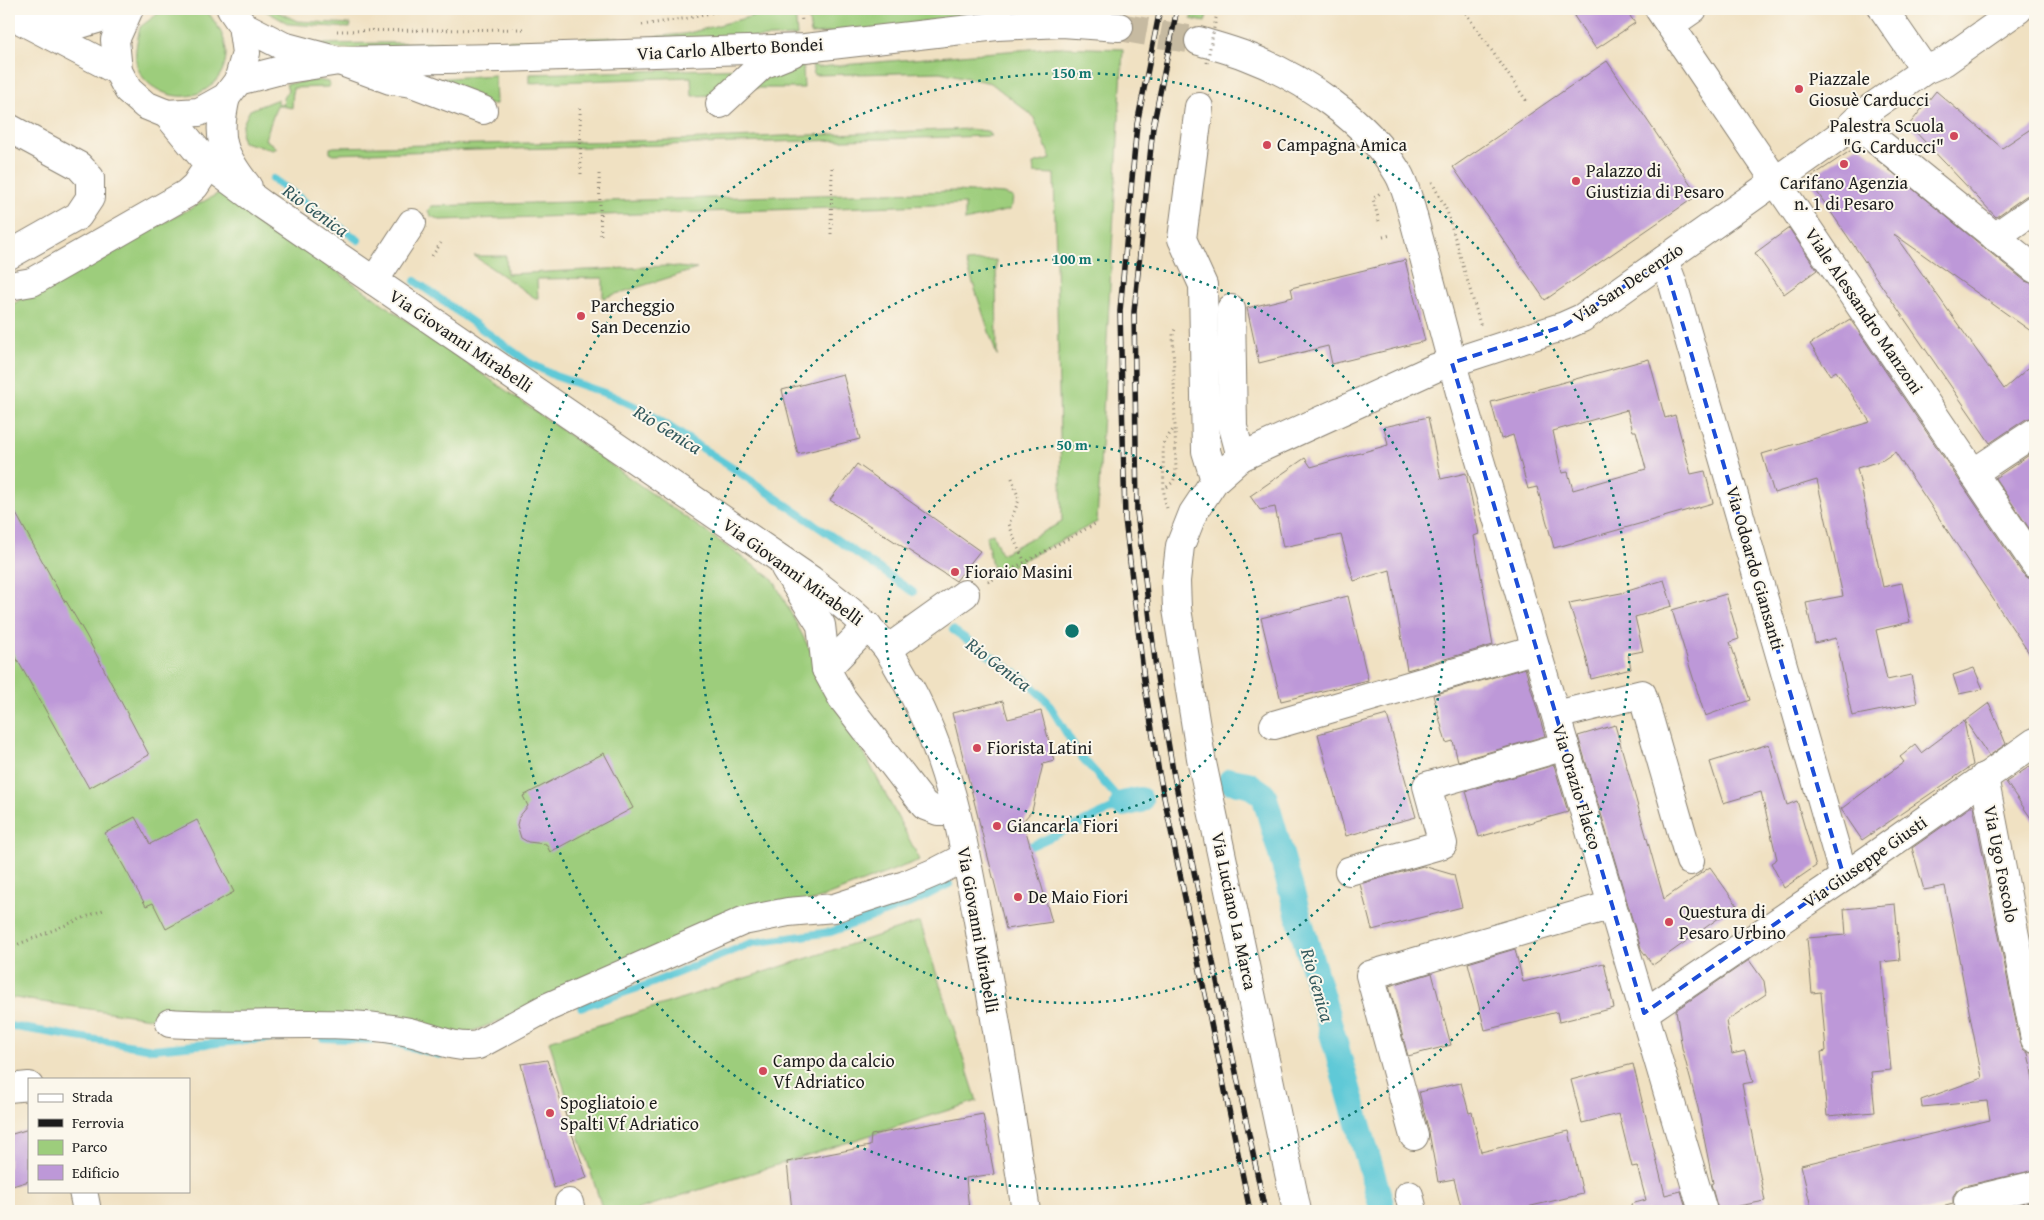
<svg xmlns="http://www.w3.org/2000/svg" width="2044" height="1220" viewBox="0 0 2044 1220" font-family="'Gentium Book Plus',serif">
<rect width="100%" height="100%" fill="#fbf7ec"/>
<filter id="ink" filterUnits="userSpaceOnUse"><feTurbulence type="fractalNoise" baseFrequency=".02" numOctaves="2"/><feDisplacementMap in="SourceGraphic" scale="10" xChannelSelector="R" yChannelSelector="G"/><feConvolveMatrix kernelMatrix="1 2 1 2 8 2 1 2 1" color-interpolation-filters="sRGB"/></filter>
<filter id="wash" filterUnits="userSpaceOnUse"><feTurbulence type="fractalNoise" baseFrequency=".0096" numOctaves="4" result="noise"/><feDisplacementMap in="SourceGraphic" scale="20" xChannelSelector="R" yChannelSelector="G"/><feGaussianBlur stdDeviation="1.12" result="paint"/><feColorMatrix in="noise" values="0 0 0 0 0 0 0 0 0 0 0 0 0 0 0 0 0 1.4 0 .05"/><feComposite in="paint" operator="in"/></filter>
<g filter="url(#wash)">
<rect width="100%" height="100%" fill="#f0e1c2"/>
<g fill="#9dcd7c" stroke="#5c744c">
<path d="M 164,9 C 177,9 198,6 209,14 C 211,16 214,21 216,24 C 248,69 197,118 152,86 C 130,69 135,51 140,27 Z"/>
<path d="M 262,9 L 272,9 L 297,21 L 351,24 L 350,28 L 289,24 Z"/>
<path d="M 779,9 L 795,9 L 797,36 L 648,42 L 648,37 L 685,34 Z"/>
<path d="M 807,9 L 1133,9 L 1132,14 L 811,34 Z"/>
<path d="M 1194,9 L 1210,9 L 1208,11 L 1205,22 L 1191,19 Z"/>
<path d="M 619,37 L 616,43 L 504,47 L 504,41 Z"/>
<path d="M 463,42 L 463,46 L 337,49 L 315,44 Z"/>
<path d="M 1055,47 L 1123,49 L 1097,522 L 994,575 L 986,536 L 993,534 L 1001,554 L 1062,522 L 1054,174 L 1034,173 L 1033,164 L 1051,159 L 1033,116 L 991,83 L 940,72 L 814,75 L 812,65 L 819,67 Z"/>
<path d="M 803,66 L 804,88 L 753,88 C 769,75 782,69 803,66 Z"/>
<path d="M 752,68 L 716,95 L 692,96 L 691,77 L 530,83 L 530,74 Z"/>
<path d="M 495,75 L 496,104 L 479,104 L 417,80 Z"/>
<path d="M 317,80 L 329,82 L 329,87 L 293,88 L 292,108 L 277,105 L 265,139 L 277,148 L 273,150 L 243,142 C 238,131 245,120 250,110 L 278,99 L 278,103 L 284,105 L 283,98 L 288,90 L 286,84 Z"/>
<path d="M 970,129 L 987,131 L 991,136 L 331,154 L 330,153 L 330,148 L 334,147 L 676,140 Z"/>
<path d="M 223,191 L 773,579 L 920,860 L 460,1036 L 183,1023 L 9,997 L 9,306 Z"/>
<path d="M 956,191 L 1004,194 L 1013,197 L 1012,205 L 1009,210 L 965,221 L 965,204 L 440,220 L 431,216 L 428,211 L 431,206 Z"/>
<path d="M 474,256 L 506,256 L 507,274 L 667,266 L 697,269 L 603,298 L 603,278 L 537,279 L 538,298 L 535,298 Z"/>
<path d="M 996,260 L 997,356 L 966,262 Z"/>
<path d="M 920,922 L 977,1101 L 633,1211 L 603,1211 L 549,1041 Z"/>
</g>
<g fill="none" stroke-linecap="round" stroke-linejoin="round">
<g stroke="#5ec9d7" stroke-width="8">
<path d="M 273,179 L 358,240"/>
<path d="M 415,281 L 528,362 L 555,376 L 613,396 L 647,412 L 740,473 L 913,592"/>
<path d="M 953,630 L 1024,679 L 1047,701 L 1079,754 L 1123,804 L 1031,846"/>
<path d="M 581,1007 L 647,985 L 752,943 L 831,932 L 914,902 L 949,884"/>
<path d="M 9,1026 L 153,1049 L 282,1037"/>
<path d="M 323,1038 L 372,1040"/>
<path d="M 386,1041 L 440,1055"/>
</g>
<g stroke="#5ec9d7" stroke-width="26">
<path d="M 1231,781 L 1248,784 L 1264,795 L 1383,1211"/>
<path d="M 1123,804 L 1140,800"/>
</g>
</g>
<g id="blocks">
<g fill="#bd98d8" fill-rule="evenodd">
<path d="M 1584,9 L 1625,9 L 1635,23 L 1596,49 L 1574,16 Z"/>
<path d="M 1607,61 L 1698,195 L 1545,300 L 1453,167 Z"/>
<path d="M 1936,91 L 2002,148 L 2035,126 L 2035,194 L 2026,196 L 1996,217 L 1909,125 Z"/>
<path d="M 1859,145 L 2025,281 L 2035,284 L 2035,334 L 1894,234 L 2004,389 L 2035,362 L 2035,417 L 2026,419 L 1990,443 L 1808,179 Z"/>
<path d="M 1789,228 L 1817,270 L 1784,294 L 1755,253 Z"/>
<path d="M 1405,260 L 1425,341 L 1332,364 L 1328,346 L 1259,363 L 1247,308 L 1293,297 L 1291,288 Z"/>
<path d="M 1850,319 L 2022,573 L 2028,578 L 2035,579 L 2035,662 L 1895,452 L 1883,460 L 1857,468 L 1883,587 L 1902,583 L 1910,622 L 1876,630 L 1887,680 L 1911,675 L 1917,703 L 1852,716 L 1836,638 L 1815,643 L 1806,603 L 1843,596 L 1817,480 L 1774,493 L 1762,454 L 1870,422 L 1836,371 L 1830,375 L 1810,344 Z"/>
<path d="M 1649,359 L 1665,418 L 1675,415 L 1691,474 L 1705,471 L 1713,503 L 1554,548 L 1537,487 L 1528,489 L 1513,435 L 1501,439 L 1491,402 ZM 1627,410 L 1633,431 L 1636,431 L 1646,469 L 1573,490 L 1568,472 L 1562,473 L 1553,431 Z"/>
<path d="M 843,374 L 860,439 L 798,454 L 782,390 Z"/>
<path d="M 1428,417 L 1441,479 L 1466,473 L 1479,534 L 1474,536 L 1493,645 L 1407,670 L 1390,570 L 1354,581 L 1341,535 L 1283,547 L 1275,507 L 1260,510 L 1250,496 L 1305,458 L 1311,467 L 1388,445 L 1384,427 Z"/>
<path d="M 2035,451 L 2035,537 L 1995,478 Z"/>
<path d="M 857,464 L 980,551 L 956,581 L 830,500 Z"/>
<path d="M 9,501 L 65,602 L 66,601 L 86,635 L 149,755 L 89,788 L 9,645 Z"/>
<path d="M 1664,580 L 1672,606 L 1635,617 L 1643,651 L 1628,654 L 1631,669 L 1591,679 L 1586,656 L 1569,603 L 1621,593 Z"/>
<path d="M 1726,594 L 1739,639 L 1730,642 L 1750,700 L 1705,716 L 1672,610 Z"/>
<path d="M 1348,596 L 1368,680 L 1281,701 L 1261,618 Z"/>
<path d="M 1525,668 L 1545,736 L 1458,761 L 1453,741 L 1446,743 L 1433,695 Z"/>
<path d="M 1974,668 L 1983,689 L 1959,694 L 1953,675 Z"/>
<path d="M 1003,701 L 1008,719 L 1041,711 L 1054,761 L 1043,764 L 1032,811 L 1023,821 L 1052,922 L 1006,929 L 952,713 Z"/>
<path d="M 1989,703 L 2006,744 L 1989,756 L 1965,721 Z"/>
<path d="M 1387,715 L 1416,817 L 1346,836 L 1318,734 Z"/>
<path d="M 1964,721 L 1973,765 L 1862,840 L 1841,809 L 1904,762 L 1900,757 L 1915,745 L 1921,753 Z"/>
<path d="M 1615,725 L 1664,899 L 1710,867 L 1737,905 L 1653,965 L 1641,949 L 1578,736 Z"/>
<path d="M 1769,744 L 1787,805 L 1797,801 L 1816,866 L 1784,888 L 1771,863 L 1777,859 L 1761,792 L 1723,803 L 1710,762 Z"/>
<path d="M 604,753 L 633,808 L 550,852 L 546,844 L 528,842 L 521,838 L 517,825 L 519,817 L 528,806 L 523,796 Z"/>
<path d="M 2035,763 L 2035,824 L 2006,782 Z"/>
<path d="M 1554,765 L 1568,812 L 1479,837 L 1466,791 Z"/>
<path d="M 1973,805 L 2020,1042 L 2023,1049 L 2028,1053 L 2031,1068 L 2035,1093 L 2035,1170 L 1964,1186 L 1957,1190 L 1953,1196 L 1953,1204 L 1927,1211 L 1812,1211 L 1801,1165 L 1990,1120 L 1987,1101 L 1922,1107 L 1921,1100 L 1982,1078 L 1945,886 L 1924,890 L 1912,848 Z"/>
<path d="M 135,817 L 150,844 L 197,820 L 234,892 L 166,929 L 153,903 L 146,906 L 105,833 Z"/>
<path d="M 1423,866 L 1454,875 L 1462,907 L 1372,930 L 1360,884 Z"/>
<path d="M 1895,904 L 1900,960 L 1881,962 L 1891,1070 L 1871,1072 L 1875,1112 L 1827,1116 L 1821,1052 L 1826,1051 L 1821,992 L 1812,993 L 1807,938 L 1846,935 L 1844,909 Z"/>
<path d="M 1515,949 L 1523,982 L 1604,963 L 1614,1008 L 1559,1022 L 1557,1012 L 1485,1030 L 1468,963 Z"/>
<path d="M 1749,960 L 1764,981 L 1766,994 L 1726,1021 L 1732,1054 L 1745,1051 L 1753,1082 L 1742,1084 L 1765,1201 L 1718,1210 L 1711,1184 L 1713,1183 L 1698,1108 L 1682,1048 L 1676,1010 Z"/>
<path d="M 1432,973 L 1451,1045 L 1408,1056 L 1389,986 Z"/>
<path d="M 547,1060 L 587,1178 L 554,1188 L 521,1064 Z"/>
<path d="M 1633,1064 L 1665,1195 L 1681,1191 L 1687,1211 L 1632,1211 L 1631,1204 L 1646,1200 L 1637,1166 L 1632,1167 L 1619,1114 L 1582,1123 L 1571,1080 Z"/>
<path d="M 1461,1083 L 1469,1113 L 1472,1112 L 1481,1152 L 1569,1131 L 1583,1194 L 1510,1211 L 1462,1211 L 1454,1179 L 1438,1182 L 1429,1132 L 1419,1092 Z"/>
<path d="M 983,1114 L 994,1174 L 966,1178 L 969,1211 L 792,1211 L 787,1162 L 870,1146 L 871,1135 Z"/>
<path d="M 29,1129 L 29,1181 L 9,1187 L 9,1135 Z"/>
<path d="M 2035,1201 L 2035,1211 L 1992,1211 Z"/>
</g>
</g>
</g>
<g filter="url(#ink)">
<use href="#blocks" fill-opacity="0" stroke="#867e6f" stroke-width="1"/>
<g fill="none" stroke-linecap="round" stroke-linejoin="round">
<path stroke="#c6baa1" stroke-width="28" stroke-dasharray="28 14" stroke-linecap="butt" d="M 1119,27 L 1199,41"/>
<g stroke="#867e6f" stroke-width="30">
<g id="minor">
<path d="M 129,9 L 115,40 L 118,71 L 128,90 L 145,105 L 167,114 L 199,112 L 226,97 L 238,81 L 246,53 L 242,25 L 231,9"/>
<path d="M 1659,9 L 2035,564"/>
<path d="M 1883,9 L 1925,70"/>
<path d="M 9,14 L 118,71"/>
<path d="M 31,21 L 80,24 L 127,10"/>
<path d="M 242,25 L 283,46 L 339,61 L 390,80 L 412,83 L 483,110"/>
<path d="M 1670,25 L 1693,9"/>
<path d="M 1199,41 C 1215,46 1231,50 1246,56 C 1302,77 1367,121 1398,173 C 1403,181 1406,192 1409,201 L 1462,400 L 1703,1211"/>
<path d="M 238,81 L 281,70 L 339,61 L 499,58 L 805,48 L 997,26 L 1062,23 L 1119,27"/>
<path d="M 226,97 C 216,138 222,154 248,187"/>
<path d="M 720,104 L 762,65 L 792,53"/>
<path d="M 1199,107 L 1182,239 L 1203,285 L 1206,451 L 1215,480"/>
<path d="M 1865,112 L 1871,136 L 2035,269"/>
<path d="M 167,114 L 209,165 L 263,205 L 811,580 C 838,601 865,621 887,648 C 893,657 898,667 904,677 C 951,757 966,853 982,943 C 998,1032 1012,1122 1026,1211"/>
<path d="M 9,128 L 79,166 L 90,178 L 90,198 L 78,216 L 9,255"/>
<path d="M 1995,237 L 2035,209"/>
<path d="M 1664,260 L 1673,284 L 1844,877"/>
<path d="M 374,281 L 412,223"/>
<path d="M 9,286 L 32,282 L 186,194 L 195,186 L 209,165"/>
<path d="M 1231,309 L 1233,427 L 1241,457"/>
<path d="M 1973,473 L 2035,432"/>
<path d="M 785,568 L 821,625 L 826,669"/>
<path d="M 868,626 L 826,669 L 842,698 L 925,806 L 938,811 L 955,811"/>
<path d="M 888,649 L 965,594"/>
<path d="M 1556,715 L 1642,694 L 1690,861"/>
<path d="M 1274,725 L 1536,649"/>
<path d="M 1984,777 L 2035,1039"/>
<path d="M 1349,871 L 1443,844 L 1427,786 L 1565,746"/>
<path d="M 1644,1013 L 1844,877 L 2035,742"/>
<path d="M 170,1023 C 248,1029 326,1017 404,1031 C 429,1035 453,1050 478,1045 L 548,1007 L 743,921 L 788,912 L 834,908 L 905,885 L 938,871 L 965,857"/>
<path d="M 9,1088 L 29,1086"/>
<path d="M 1414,1136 L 1370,975 L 1612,905"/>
<path d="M 83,1191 L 87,1211"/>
<path d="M 1409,1195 L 1413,1211"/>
<path d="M 1968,1201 L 2035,1185"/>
<path d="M 569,1203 L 571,1211"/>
<path d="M 1297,1211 L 1201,758 L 1177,609 L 1176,581 L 1180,546 L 1193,513 L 1215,480 L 1241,457 L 1435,368 L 1564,326 L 1582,318 L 1843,133 L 1865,112 L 1925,70 L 1944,62 L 2019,9"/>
</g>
</g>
<g stroke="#867e6f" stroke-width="3" stroke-dasharray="1 4" stroke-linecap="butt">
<path d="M 801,9 L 802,23"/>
<path d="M 1463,9 L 1528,103"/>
<path d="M 1217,13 L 1219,9"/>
<path d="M 642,25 L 689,18 L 727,9"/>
<path d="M 337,31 L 526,29"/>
<path d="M 580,108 L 581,174"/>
<path d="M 599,174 L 601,238"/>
<path d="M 1432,182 L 1447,211 L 1481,327"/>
<path d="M 1379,221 L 1373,199 L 1380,193"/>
<path d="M 831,234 L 832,168"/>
<path d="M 1383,237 L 1391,235"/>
<path d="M 432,256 L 441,243"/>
<path d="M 1012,478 L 1019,500 L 1009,524 L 1017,546 L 1025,562"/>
<path d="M 1167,487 L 1173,482 L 1176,474 L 1173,334 L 1176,326"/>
<path d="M 1167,508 L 1164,497 L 1163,444 L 1174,428"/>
<path d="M 988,582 L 1097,523"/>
<path d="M 9,948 L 103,910"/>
<path d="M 1073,1210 L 1073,1211"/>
</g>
<use href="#minor" stroke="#fff" stroke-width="28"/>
<g stroke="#1c1c1c" stroke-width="5.5">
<g id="rail">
<path d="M 1160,9 L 1137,124 L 1120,311 L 1125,519 L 1144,680 L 1159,773 L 1250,1211"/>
<path d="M 1177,9 L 1153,127 L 1134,312 L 1137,512 L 1157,677 L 1173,771 L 1265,1211"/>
</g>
</g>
<use href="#rail" stroke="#fbf7ec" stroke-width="4" stroke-dasharray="11" stroke-linecap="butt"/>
<path stroke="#867e6f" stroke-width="3" stroke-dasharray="1 4" stroke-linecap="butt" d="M 1207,63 L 1217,13"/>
</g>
</g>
<path fill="none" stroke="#1d4ed8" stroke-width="4" stroke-dasharray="10 6" stroke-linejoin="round" d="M 1664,260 L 1844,877 L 1644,1013 L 1452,363 L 1564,326 Z"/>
<g fill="none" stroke="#0f766e" stroke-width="2.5" stroke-dasharray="2.5 5">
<circle cx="1072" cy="631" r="186"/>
<circle cx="1072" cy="631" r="372"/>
<circle cx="1072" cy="631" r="558"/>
</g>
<g fill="#d1495b" stroke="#fbf7ec" stroke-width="2">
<circle cx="1799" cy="89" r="5"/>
<circle cx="1954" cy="136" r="5"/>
<circle cx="1267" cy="145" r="5"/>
<circle cx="1844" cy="164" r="5"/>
<circle cx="1576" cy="181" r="5"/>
<circle cx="581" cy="316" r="5"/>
<circle cx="955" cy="572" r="5"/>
<circle cx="977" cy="748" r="5"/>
<circle cx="997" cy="826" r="5"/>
<circle cx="1018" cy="897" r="5"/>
<circle cx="1669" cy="922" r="5"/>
<circle cx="763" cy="1071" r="5"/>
<circle cx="550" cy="1113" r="5"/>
</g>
<g text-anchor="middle" stroke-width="4" stroke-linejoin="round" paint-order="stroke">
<g font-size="18" fill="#1c1c1c" stroke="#fbf7ec">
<text transform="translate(730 49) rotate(-3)" y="6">Via Carlo Alberto Bondei</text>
<text transform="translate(1628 283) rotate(-34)" y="6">Via San Decenzio</text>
<text transform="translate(1864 311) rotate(56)" y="6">Viale Alessandro Manzoni</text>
<text transform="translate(461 341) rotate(34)" y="6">Via Giovanni Mirabelli</text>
<text transform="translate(1755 568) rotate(74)" y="6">Via Odoardo Giansanti</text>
<text transform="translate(793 572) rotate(36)" y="6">Via Giovanni Mirabelli</text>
<text transform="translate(1577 787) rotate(73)" y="6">Via Orazio Flacco</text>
<text transform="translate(1865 862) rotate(-35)" y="6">Via Giuseppe Giusti</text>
<text transform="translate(2001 864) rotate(79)" y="6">Via Ugo Foscolo</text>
<text transform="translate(1234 911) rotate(78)" y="6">Via Luciano La Marca</text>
<text transform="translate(978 930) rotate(80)" y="6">Via Giovanni Mirabelli</text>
</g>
<g font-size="18" fill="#1c1c1c" stroke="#fbf7ec" text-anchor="start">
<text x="1809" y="85">Piazzale<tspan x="1809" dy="21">Giosuè Carducci</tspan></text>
<text x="1944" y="132" text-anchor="end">Palestra Scuola<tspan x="1944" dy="21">"G. Carducci"</tspan></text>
<text x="1277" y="151">Campagna Amica</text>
<text x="1586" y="177">Palazzo di<tspan x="1586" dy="21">Giustizia di Pesaro</tspan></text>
<text x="1844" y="189" text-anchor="middle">Carifano Agenzia<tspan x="1844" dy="21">n. 1 di Pesaro</tspan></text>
<text x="591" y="312">Parcheggio<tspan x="591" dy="21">San Decenzio</tspan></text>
<text x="965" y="578">Fioraio Masini</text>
<text x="987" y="754">Fiorista Latini</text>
<text x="1007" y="832">Giancarla Fiori</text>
<text x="1028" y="903">De Maio Fiori</text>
<text x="1679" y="918">Questura di<tspan x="1679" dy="21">Pesaro Urbino</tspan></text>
<text x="773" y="1067">Campo da calcio<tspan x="773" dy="21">Vf Adriatico</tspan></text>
<text x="560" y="1109">Spogliatoio e<tspan x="560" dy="21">Spalti Vf Adriatico</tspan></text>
</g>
<g font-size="19" font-style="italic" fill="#33595d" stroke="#fbf7ec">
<text transform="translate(316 210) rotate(36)" y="7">Rio Genica</text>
<text transform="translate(668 429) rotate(32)" y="7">Rio Genica</text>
<text transform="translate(999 664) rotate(37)" y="7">Rio Genica</text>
<text transform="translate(1318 985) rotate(74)" y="7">Rio Genica</text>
</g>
</g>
<circle cx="1072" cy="631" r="8" fill="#0f766e" stroke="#fbf7ec" stroke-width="2.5"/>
<g font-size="15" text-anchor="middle" font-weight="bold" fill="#0f766e" stroke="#fbf7ec" stroke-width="4" stroke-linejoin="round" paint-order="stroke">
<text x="1072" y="78">150 m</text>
<text x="1072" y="264">100 m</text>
<text x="1072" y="450">50 m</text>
</g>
<rect width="2044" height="1220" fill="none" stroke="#fbf7ec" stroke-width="30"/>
<rect x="28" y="1078" width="162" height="115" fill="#fbf7ec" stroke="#a29f99"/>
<rect x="38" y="1094" width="25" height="8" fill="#ffffff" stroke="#a29f99"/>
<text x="72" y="1102" font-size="15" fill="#1c1c1c">Strada</text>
<rect x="38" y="1119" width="25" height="8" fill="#1c1c1c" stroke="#a29f99"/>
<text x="72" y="1128" font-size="15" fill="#1c1c1c">Ferrovia</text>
<rect x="38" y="1140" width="25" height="15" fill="#9dcd7c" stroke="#a29f99"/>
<text x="72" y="1152" font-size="15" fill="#1c1c1c">Parco</text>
<rect x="38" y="1165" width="25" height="15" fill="#bd98d8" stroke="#a29f99"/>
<text x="72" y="1178" font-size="15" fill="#1c1c1c">Edificio</text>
</svg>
